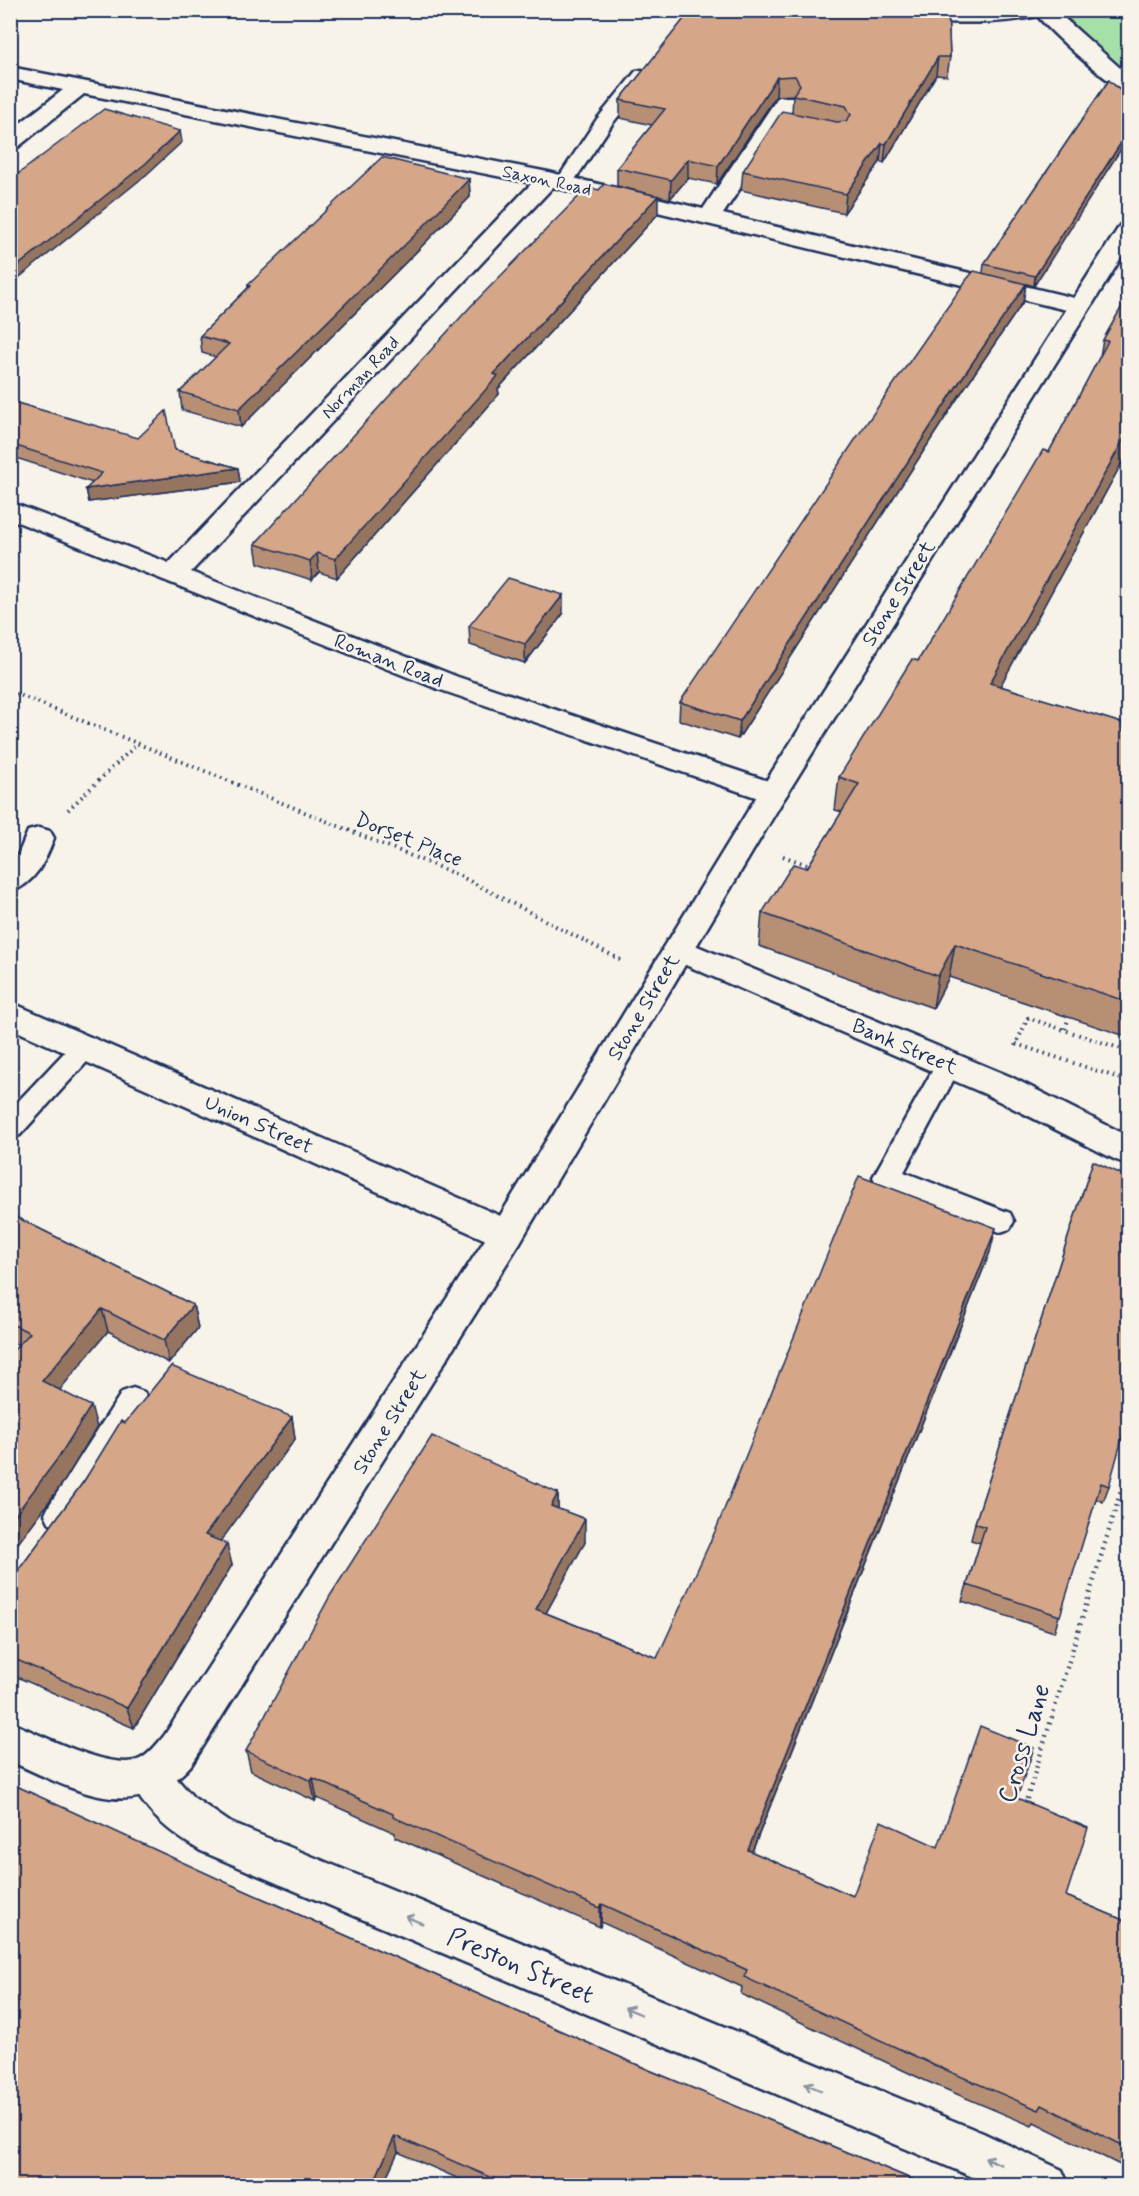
<svg xmlns="http://www.w3.org/2000/svg" width="1139" height="2196" viewBox="0 0 1139 2196" font-family="Mynerve,sans-serif">
<rect width="100%" height="100%" fill="#f7f3e8"/>
<filter id="ink" filterUnits="userSpaceOnUse"><feTurbulence type="fractalNoise" baseFrequency=".0167" numOctaves="2"/><feDisplacementMap in="SourceGraphic" scale="12" xChannelSelector="R" yChannelSelector="G"/><feConvolveMatrix kernelMatrix="1 2 1 2 8 2 1 2 1" color-interpolation-filters="sRGB"/></filter>
<g filter="url(#ink)">
<path fill="#a5e1a7" stroke="#608882" stroke-width="1.5" d="M 1061,11 L 1128,11 L 1128,72 L 1106,57 Z"/>
<g fill="none" stroke-linecap="round" stroke-linejoin="round">
<g stroke="#1b2f5e" stroke-width="5">
<g id="lane">
<path d="M 642,70 L 651,75 L 612,124 L 570,187 L 558,187 L 555,183 L 597,119 L 636,71 Z"/>
<path d="M 86,1036 L 95,1039 L 99,1046 L 95,1053 L 20,1135 L 10,1138 L 10,1110 L 77,1039 Z"/>
<path d="M 949,1054 L 958,1057 L 962,1064 L 904,1172 L 1010,1213 L 1014,1221 L 1010,1229 L 1000,1232 L 877,1185 L 873,1177 L 940,1057 Z"/>
<path d="M 133,1388 L 144,1392 L 148,1401 L 144,1410 L 72,1524 L 61,1528 L 50,1524 L 45,1514 L 50,1504 L 122,1392 Z"/>
</g>
</g>
<g stroke="#1b2f5e" stroke-width="5">
<g id="street">
<path d="M 859,10 L 1050,10 L 1047,14 C 990,28 927,22 869,16 Z"/>
<path d="M 10,67 L 548,172 L 703,209 L 778,97 L 794,97 L 797,102 L 723,214 L 1087,301 L 1091,306 L 1087,311 L 1079,313 L 553,187 L 191,572 L 458,677 L 783,786 L 788,793 L 783,800 L 773,803 L 438,689 L 10,519 L 10,502 L 169,563 L 532,183 L 84,94 L 18,147 L 10,148 L 10,131 L 63,90 L 10,79 Z"/>
<path d="M 39,828 L 50,831 L 54,838 C 46,860 35,884 10,892 L 10,862 L 18,855 L 28,831 Z"/>
<path d="M 678,938 L 1009,1076 L 1128,1136 L 1128,1164 L 1116,1160 L 985,1094 L 667,957 L 662,949 L 667,941 Z"/>
<path d="M 10,1002 L 519,1224 L 524,1234 L 519,1244 L 507,1248 L 495,1244 L 10,1028 Z"/>
<path d="M 149,1758 L 163,1763 L 193,1797 L 231,1823 L 983,2133 L 1062,2170 L 1069,2186 L 994,2186 L 201,1851 C 170,1833 143,1811 129,1777 L 135,1763 Z"/>
</g>
</g>
<g stroke="#1b2f5e" stroke-width="5">
<g id="secondary">
<path d="M 1033,10 L 1055,10 L 1128,75 L 1128,91 C 1111,88 1044,27 1033,10 Z"/>
<path d="M 1128,223 L 1128,247 L 785,797 L 519,1244 L 192,1764 C 137,1827 74,1790 10,1761 L 10,1722 C 38,1733 113,1773 140,1759 C 149,1755 157,1744 164,1736 L 495,1224 L 763,786 L 1117,230 L 1120,225 Z"/>
</g>
</g>
<g stroke="#1b2f5e" stroke-width="4" stroke-dasharray="1.5 4.5" stroke-linecap="butt">
<path d="M 10,691 L 460,876 L 621,960"/>
<path d="M 68,810 L 137,744"/>
<path d="M 783,856 L 813,867"/>
<path d="M 1065,1029 L 1069,1017"/>
<path d="M 1016,1044 L 1128,1081"/>
<path d="M 1015,1046 L 1028,1018 L 1128,1051"/>
</g>
<path stroke="#1b2f5e" stroke-width="4.5" stroke-dasharray="1.5 5" stroke-linecap="butt" d="M 1025,1805 L 1128,1468"/>
<use href="#lane" fill="#f7f3e8" fill-rule="evenodd"/>
<use href="#street" fill="#f7f3e8" fill-rule="evenodd"/>
<use href="#secondary" fill="#f7f3e8" fill-rule="evenodd"/>
</g>
<g fill="#b78f74" stroke="#1b2f5e" stroke-width="1.5">
<path d="M 684,10 L 948,11 L 950,57 L 947,76 L 936,75 L 884,163 L 880,162 L 844,213 L 741,190 L 743,171 L 792,113 L 793,95 L 776,96 L 717,184 L 688,178 L 670,199 L 617,186 L 617,168 L 652,125 L 620,118 L 620,100 L 690,12 Z"/>
<path d="M 1109,80 L 1034,286 L 1026,284 L 1023,302 L 957,399 L 738,739 L 679,720 L 680,702 L 983,273 L 984,264 Z"/>
<path d="M 469,179 L 470,197 L 419,249 L 241,427 L 182,410 L 180,392 L 216,357 L 202,353 L 200,336 L 248,288 L 248,285 Z"/>
<path d="M 658,214 L 498,389 L 499,394 L 337,578 L 319,572 L 312,580 L 258,563 L 255,544 Z"/>
<path d="M 1128,296 L 1128,458 L 1125,457 L 1000,686 L 1125,724 L 1124,731 L 1128,733 L 1128,1037 L 949,977 L 933,1008 L 759,946 L 762,913 L 807,868 L 842,812 L 835,810 L 839,777 L 918,661 L 1049,452 L 1100,356 L 1103,340 Z"/>
<path d="M 10,401 L 238,468 L 240,482 L 89,502 L 86,489 L 93,483 L 10,456 Z"/>
<path d="M 563,614 L 525,663 L 470,645 L 469,626 Z"/>
<path d="M 1093,1161 L 1109,1486 L 1103,1502 L 1096,1499 L 1054,1632 L 962,1601 L 980,1543 L 971,1540 L 975,1523 Z"/>
<path d="M 10,1214 L 193,1305 L 198,1328 L 169,1363 L 108,1331 L 59,1389 L 97,1427 L 65,1480 L 10,1554 L 10,1354 L 19,1345 L 10,1341 Z"/>
<path d="M 990,1252 L 752,1852 L 853,1896 L 938,1847 L 1017,1798 L 1066,1896 L 1128,1922 L 1128,2169 L 1034,2122 L 1032,2126 L 926,2081 L 741,1994 L 742,1987 L 601,1922 L 600,1927 L 395,1837 L 395,1833 L 317,1798 L 315,1801 L 251,1771 L 246,1751 L 558,1493 L 558,1509 L 585,1542 L 546,1613 L 657,1658 Z"/>
<path d="M 292,1417 L 295,1439 L 220,1541 L 232,1565 L 134,1728 L 10,1674 L 10,1576 L 15,1575 L 84,1481 L 125,1423 Z"/>
<path d="M 232,1885 L 649,2070 L 928,2186 L 475,2186 L 398,2152 L 382,2186 L 10,2186 Z"/>
</g>
<g fill="#95745e" stroke="#1b2f5e" stroke-width="1.5">
<path d="M 938,57 L 936,75 L 884,163 L 886,144 Z"/>
<path d="M 777,77 L 776,96 L 717,184 L 718,166 Z"/>
<path d="M 180,131 L 182,142 L 146,175 L 10,285 L 10,272 Z"/>
<path d="M 1128,132 L 1128,138 L 1034,286 L 1035,276 Z"/>
<path d="M 882,143 L 880,162 L 844,213 L 846,194 Z"/>
<path d="M 688,159 L 688,178 L 670,199 L 671,180 Z"/>
<path d="M 469,179 L 470,197 L 419,249 L 241,427 L 239,409 Z"/>
<path d="M 658,196 L 658,214 L 498,389 L 499,394 L 337,578 L 335,559 L 494,374 Z"/>
<path d="M 1026,284 L 1023,302 L 957,399 L 738,739 L 740,721 L 960,381 Z"/>
<path d="M 12,316 L 15,327 L 10,331 L 10,317 Z"/>
<path d="M 1128,431 L 1128,442 L 1125,457 L 984,716 L 990,683 Z"/>
<path d="M 238,468 L 240,482 L 89,502 L 86,489 Z"/>
<path d="M 317,553 L 319,572 L 312,580 L 310,561 Z"/>
<path d="M 563,595 L 563,614 L 525,663 L 525,644 Z"/>
<path d="M 955,944 L 949,977 L 933,1008 L 938,976 Z"/>
<path d="M 996,1228 L 990,1252 L 745,1869 L 748,1850 Z"/>
<path d="M 193,1305 L 198,1328 L 169,1363 L 164,1340 Z"/>
<path d="M 102,1309 L 108,1331 L 49,1403 L 42,1381 Z"/>
<path d="M 91,1406 L 97,1427 L 65,1480 L 10,1554 L 10,1522 Z"/>
<path d="M 292,1417 L 295,1439 L 210,1556 L 205,1535 Z"/>
<path d="M 558,1493 L 558,1515 L 551,1506 Z"/>
<path d="M 585,1519 L 585,1542 L 536,1631 L 536,1609 Z"/>
<path d="M 227,1544 L 232,1565 L 134,1728 L 127,1708 Z"/>
<path d="M 313,1778 L 317,1798 L 315,1801 L 311,1781 Z"/>
<path d="M 602,1904 L 601,1922 L 600,1927 L 600,1908 Z"/>
<path d="M 395,2136 L 398,2152 L 382,2186 L 372,2186 Z"/>
</g>
<g fill="#d5a687" stroke="#1b2f5e" stroke-width="1.5">
<path d="M 691,10 L 948,11 L 950,57 L 938,57 L 886,144 L 882,143 L 846,194 L 743,171 L 782,111 L 837,122 L 846,121 L 851,115 L 846,106 L 793,95 L 800,85 L 795,76 L 777,77 L 718,166 L 688,159 L 671,180 L 617,168 L 665,109 L 620,100 Z"/>
<path d="M 1109,80 L 1128,98 L 1128,132 L 1035,276 L 984,264 Z"/>
<path d="M 104,109 L 180,131 L 145,164 L 10,272 L 10,180 Z"/>
<path d="M 382,157 L 469,179 L 418,232 L 239,409 L 180,392 L 229,344 L 200,336 L 250,286 L 248,285 Z"/>
<path d="M 604,184 L 658,196 L 494,374 L 498,376 L 335,559 L 317,553 L 310,561 L 255,544 L 470,307 L 588,187 L 599,190 Z"/>
<path d="M 974,271 L 1026,284 L 960,381 L 740,721 L 680,702 L 857,437 L 967,279 Z"/>
<path d="M 1128,296 L 1128,431 L 990,683 L 1125,724 L 1122,731 L 1128,733 L 1128,1002 L 955,944 L 938,976 L 762,913 L 793,864 L 807,868 L 859,784 L 839,777 L 912,659 L 918,661 L 1043,450 L 1049,452 L 1108,341 L 1103,340 Z"/>
<path d="M 10,401 L 138,438 L 166,411 L 175,450 L 238,468 L 86,489 L 102,473 L 10,444 Z"/>
<path d="M 508,578 L 563,595 L 525,644 L 469,626 Z"/>
<path d="M 1093,1161 L 1128,1177 L 1128,1417 L 1109,1486 L 1101,1483 L 1060,1616 L 967,1585 L 985,1527 L 975,1523 Z"/>
<path d="M 859,1176 L 996,1228 L 748,1850 L 853,1896 L 881,1821 L 938,1847 L 980,1726 L 1034,1748 L 1017,1798 L 1088,1828 L 1066,1896 L 1128,1922 L 1128,2148 L 1042,2105 L 1039,2110 L 932,2064 L 744,1977 L 747,1970 L 602,1904 L 600,1908 L 393,1817 L 393,1814 L 313,1778 L 311,1781 L 246,1751 L 330,1596 L 432,1436 L 558,1493 L 551,1506 L 585,1519 L 536,1609 L 657,1658 L 717,1527 Z"/>
<path d="M 10,1214 L 193,1305 L 164,1340 L 102,1309 L 42,1381 L 91,1406 L 58,1458 L 10,1522 L 10,1354 L 30,1333 L 10,1323 Z"/>
<path d="M 171,1366 L 292,1417 L 205,1535 L 227,1544 L 127,1708 L 10,1657 L 10,1576 L 15,1575 L 84,1481 L 121,1421 L 125,1423 Z"/>
<path d="M 10,1783 L 232,1885 L 649,2070 L 928,2186 L 502,2186 L 504,2183 L 395,2136 L 372,2186 L 10,2186 Z"/>
</g>
<defs><path id="oneway-shaft" d="M-6 0H5M1.5-3L5.5 0L1.5 3" fill="none" stroke-width="1.6" stroke-linecap="round" stroke-linejoin="round" transform="scale(1.5)"/></defs>
<g stroke="#8991a3">
<use href="#oneway-shaft" transform="translate(414 1920) rotate(-157)"/>
<use href="#oneway-shaft" transform="translate(633 2011) rotate(-157)"/>
<use href="#oneway-shaft" transform="translate(813 2087) rotate(-157)"/>
<use href="#oneway-shaft" transform="translate(993 2161) rotate(-155)"/>
</g>
</g>
<g text-anchor="middle" stroke-width="5" stroke-linejoin="round" paint-order="stroke">
<g font-size="18" fill="#1b2f5e" stroke="#f7f3e8">
<text transform="translate(547 180) rotate(12)" y="6">Saxon Road</text>
<text transform="translate(360 377) rotate(-47)" y="6">Norman Road</text>
</g>
<g font-size="21" fill="#1b2f5e" stroke="#f7f3e8">
<text transform="translate(898 593) rotate(-58)" y="7">Stone Street</text>
<text transform="translate(389 660) rotate(21)" y="7">Roman Road</text>
<text transform="translate(409 839) rotate(22)" y="7">Dorset Place</text>
<text transform="translate(643 1007) rotate(-59)" y="7">Stone Street</text>
<text transform="translate(905 1046) rotate(23)" y="7">Bank Street</text>
<text transform="translate(259 1124) rotate(24)" y="7">Union Street</text>
<text transform="translate(389 1421) rotate(-58)" y="7">Stone Street</text>
</g>
<g font-size="26" fill="#1b2f5e" stroke="#f7f3e8">
<text transform="translate(1023 1743) rotate(-73)" y="9">Cross Lane</text>
<text transform="translate(521 1965) rotate(23)" y="9">Preston Street</text>
</g>
</g>
<rect width="1139" height="2196" fill="none" stroke="#f7f3e8" stroke-width="36"/>
<rect x="18" y="18" width="1103" height="2160" fill="none" stroke="#1b2f5e" stroke-width="2" filter="url(#ink)"/>
</svg>
